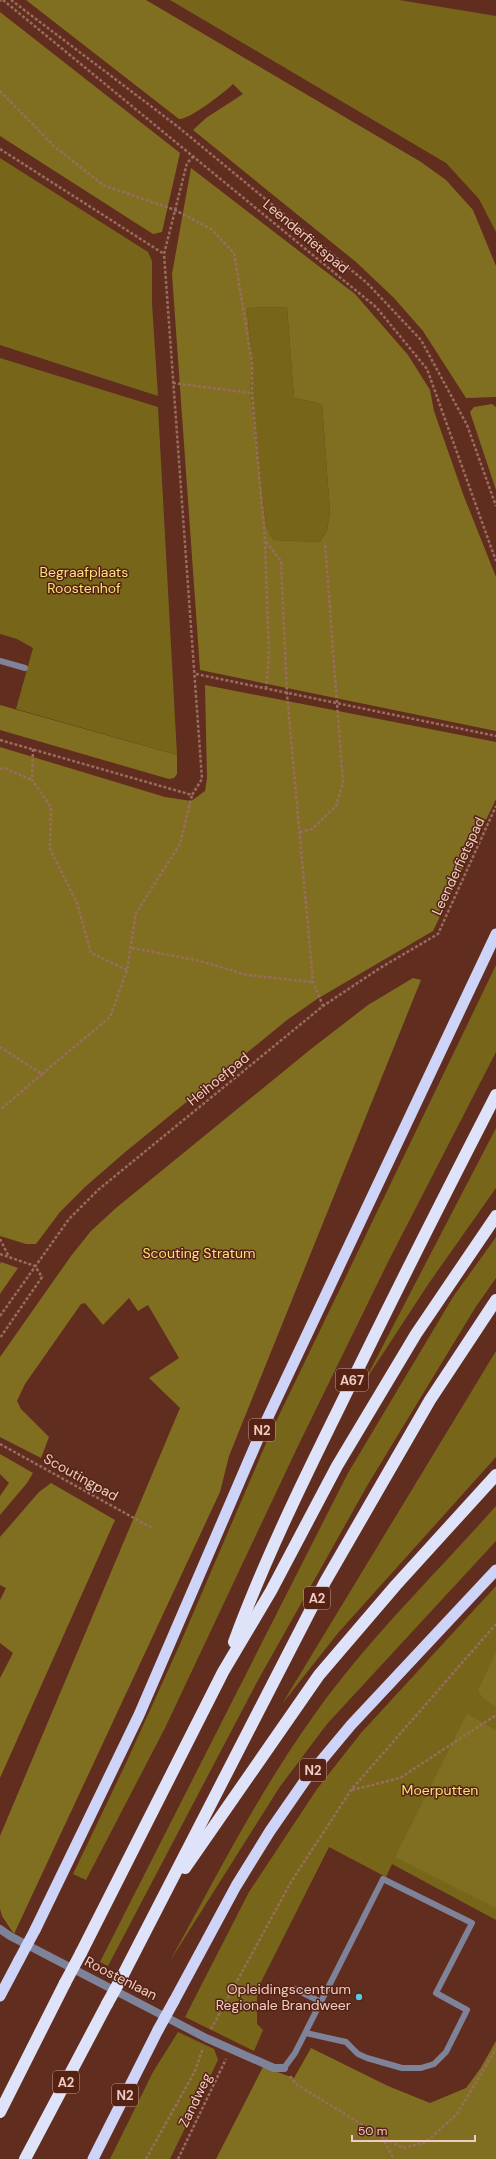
<svg xmlns="http://www.w3.org/2000/svg" width="496" height="2159" viewBox="0 0 496 2159" font-family="'DM Sans',sans-serif">
<rect width="100%" height="100%" fill="#612d1f"/>
<g fill="#77661a">
<path d="M 170,0 L 399,0 L 496,16 L 496,232 L 479,199 L 446,163 Z"/>
<path d="M 0,158 L 148,252 L 152,261 L 152,303 L 158,396 L 0,345 Z"/>
<path d="M 287,307 L 294,398 L 322,404 L 330,512 L 327,530 L 320,542 L 273,540 L 266,525 L 250,390 L 252,367 L 247,308 Z"/>
<path d="M 0,358 L 158,407 L 177,755 L 16,709 L 33,648 L 17,639 L 0,634 Z"/>
<path d="M 496,965 L 496,1052 L 388,1262 L 298,1446 L 165,1728 L 86,1880 L 73,1874 L 126,1763 L 180,1644 L 270,1434 Z"/>
<path d="M 496,1128 L 496,1188 L 429,1283 L 363,1384 Z"/>
<path d="M 496,1237 L 496,1278 L 475,1308 L 367,1486 L 257,1682 L 108,1966 L 100,1962 L 348,1473 L 453,1297 Z"/>
<path d="M 496,1351 L 496,1457 L 338,1633 L 282,1704 Z"/>
<path d="M 496,1506 L 496,1541 L 327,1724 L 279,1788 L 170,1961 C 215,1879 258,1794 312,1718 C 366,1641 434,1576 496,1506 Z"/>
<path d="M 496,1586 L 496,1920 L 392,1864 L 386,1877 L 329,1847 L 257,1990 L 257,2024 L 263,2030 L 254,2051 L 185,2017 L 249,1892 L 317,1789 L 361,1733 Z"/>
<path d="M 178,2032 L 214,2049 L 218,2060 L 170,2159 L 110,2159 L 153,2072 Z"/>
</g>
<g fill="#806f21" fill-rule="evenodd">
<path d="M 26,0 L 146,0 L 421,162 L 446,180 L 473,210 L 496,266 L 496,397 L 466,398 L 423,331 L 394,298 L 356,262 L 193,130 L 206,118 L 243,94 L 233,84 C 225,92 189,120 179,119 Z"/>
<path d="M 0,12 L 180,153 L 162,232 L 153,234 L 0,136 Z"/>
<path d="M 191,168 L 355,294 L 408,355 L 430,390 L 434,411 L 463,494 L 496,577 L 496,731 L 200,670 L 172,274 ZM 287,307 L 294,398 L 322,404 L 330,512 L 327,530 L 320,542 L 273,540 L 266,525 L 250,390 L 252,367 L 247,308 Z"/>
<path d="M 492,404 L 496,407 L 496,490 L 470,412 L 474,407 Z"/>
<path d="M 205,685 L 496,742 L 496,799 L 433,931 L 317,999 L 287,1020 L 124,1153 L 85,1187 L 60,1212 L 36,1244 L 26,1244 L 0,1236 L 0,747 L 165,797 L 191,801 L 205,791 L 207,778 Z"/>
<path d="M 0,705 L 177,755 L 177,774 L 174,778 L 169,779 L 0,730 Z"/>
<path d="M 413,978 L 421,980 L 229,1456 L 220,1492 L 14,1934 L 2,1916 L 0,1909 L 0,1836 L 180,1408 L 149,1378 L 179,1358 L 148,1305 L 138,1311 L 129,1298 L 103,1325 L 85,1303 L 81,1304 L 25,1384 L 17,1401 L 21,1409 L 49,1437 L 41,1458 L 0,1437 L 0,1357 L 71,1256 L 91,1231 L 116,1208 L 311,1049 L 368,1005 Z"/>
<path d="M 1,1262 L 18,1268 L 0,1294 L 0,1264 Z"/>
<path d="M 0,1454 L 33,1473 L 27,1483 L 0,1515 L 0,1496 L 9,1483 L 0,1474 Z"/>
<path d="M 51,1483 L 115,1520 L 0,1778 L 0,1678 L 13,1653 L 0,1643 L 0,1600 L 6,1588 L 0,1585 L 0,1537 L 39,1492 Z"/>
<path d="M 496,1652 L 496,1707 L 483,1698 L 478,1691 Z"/>
<path d="M 467,1714 L 496,1730 L 496,1908 L 395,1857 Z"/>
<path d="M 496,2041 L 496,2159 L 216,2159 L 263,2067 L 294,2078 L 311,2048 L 388,2086 L 430,2103 L 466,2088 L 480,2069 Z"/>
</g>
<g fill="none" stroke-linecap="round" stroke-linejoin="round">
<g stroke="#996c60" stroke-width="2.5" stroke-dasharray="3 2" stroke-linecap="butt">
<path d="M 3,0 L 376,307 L 427,369 L 496,561"/>
<path d="M 11,0 L 177,126 L 367,283 L 421,340 L 467,425 L 496,506"/>
<path d="M 0,1 L 1,0"/>
<path d="M 0,91 L 55,147 L 103,185 L 175,210 L 211,229 L 234,253 L 252,363 L 252,393 L 265,541 L 269,654 L 266,689"/>
<path d="M 0,149 L 164,254 L 187,163 L 194,156"/>
<path d="M 173,383 L 252,393"/>
<path d="M 266,542 L 281,561 L 287,694 L 313,982 L 323,1006"/>
<path d="M 196,674 L 496,736"/>
<path d="M 0,740 L 192,795 L 202,779 L 164,254"/>
<path d="M 33,749 L 32,780 L 51,807 L 50,849 L 77,903 L 91,953 L 127,970"/>
<path d="M 0,769 L 4,768 L 32,780"/>
<path d="M 300,832 L 312,829 L 336,806 L 343,783 L 325,543"/>
<path d="M 132,948 L 200,961 L 247,975 L 313,982"/>
<path d="M 0,1047 L 42,1074 L 0,1110"/>
<path d="M 42,1074 L 110,1017 L 127,970 L 136,913 L 180,844 L 192,795"/>
<path d="M 0,1239 L 9,1257"/>
<path d="M 0,1254 L 35,1266 L 42,1277 L 0,1338"/>
<path d="M 0,1316 L 69,1219 L 98,1190 L 323,1006 L 380,968 L 438,934 L 496,806"/>
<path d="M 0,1444 L 152,1528"/>
<path d="M 352,1790 L 400,1778 L 496,1715"/>
<path d="M 211,2029 L 291,1882 L 351,1790 L 496,1624"/>
<path d="M 290,2076 L 296,2084 L 382,2137 L 403,2148 L 426,2142 L 457,2114 L 496,2049"/>
<path d="M 382,2137 L 394,2159"/>
<path d="M 146,2159 L 195,2071 L 203,2048"/>
<path d="M 178,2159 L 226,2059"/>
</g>
<g stroke="#7e839a" stroke-width="6">
<path d="M 0,661 L 25,668"/>
<path d="M 295,1989 L 321,2002"/>
<path d="M 284,2068 L 295,2053 L 383,1879 L 472,1923 L 436,1993 L 467,2010 L 446,2052 L 434,2064 L 421,2068 L 402,2068 L 367,2058 L 358,2054 L 346,2042 L 306,2033"/>
</g>
<path stroke="#7e839a" stroke-width="8" d="M 0,1929 L 10,1936 L 206,2038 L 274,2068 L 284,2068"/>
<g stroke="#ced4f8" stroke-width="11">
<path d="M 35,1930 L 139,1715 L 261,1432 L 496,934"/>
<path d="M 0,1996 L 19,1960"/>
<path d="M 174,2001 L 236,1886 L 270,1831 L 306,1779 L 351,1725 L 496,1570"/>
<path d="M 93,2159 L 158,2030"/>
</g>
<g stroke="#dee3fa" stroke-width="12">
<path d="M 234,1642 C 264,1561 302,1483 340,1406 C 391,1301 443,1198 496,1095"/>
<path d="M 185,1868 L 319,1675 L 396,1585 L 496,1475"/>
<path d="M 81,1953 L 223,1672 L 271,1591 L 337,1466 L 416,1334 L 496,1216"/>
<path d="M 123,1975 L 325,1582 L 430,1400 L 496,1300"/>
<path d="M 0,2112 L 65,1983"/>
<path d="M 25,2159 L 107,2004"/>
</g>
<g stroke="#ced4f8" stroke-width="11">
<path d="M 19,1960 L 35,1930"/>
<path d="M 158,2030 L 174,2001"/>
</g>
<g stroke="#dee3fa" stroke-width="12">
<path d="M 65,1983 L 81,1953"/>
<path d="M 107,2004 L 123,1975"/>
</g>
</g>
<circle fill="#58c9e3" stroke="#552214" stroke-width="1.5" cx="359" cy="1997" r="4"/>
<g text-anchor="middle" stroke-width="3" stroke-linejoin="round" paint-order="stroke">
<g fill="#552214" stroke="#c19a8f" stroke-width="1">
<rect x="336" y="1369" width="32" height="22" rx="3"/>
<rect x="249" y="1419" width="26" height="22" rx="3"/>
<rect x="304" y="1587" width="26" height="22" rx="3"/>
<rect x="300" y="1759" width="26" height="22" rx="3"/>
<rect x="53" y="2071" width="26" height="22" rx="3"/>
<rect x="112" y="2084" width="26" height="22" rx="3"/>
</g>
<g font-size="13" font-weight="bold" fill="#efcdc4">
<text x="352" y="1385">A67</text>
<text x="262" y="1435">N2</text>
<text x="317" y="1603">A2</text>
<text x="313" y="1775">N2</text>
<text x="66" y="2087">A2</text>
<text x="125" y="2100">N2</text>
</g>
<g font-size="14" fill="#efcdc4" stroke="#552214">
<text transform="translate(306 236) rotate(40)" y="5">Leenderfietspad</text>
<text transform="translate(458 866) rotate(-65)" y="5">Leenderfietspad</text>
<text transform="translate(218 1079) rotate(-39)" y="5">Heihoefpad</text>
<text transform="translate(81 1477) rotate(29)" y="5">Scoutingpad</text>
<text transform="translate(121 1978) rotate(27)" y="5">Roostenlaan</text>
<text transform="translate(195 2100) rotate(-64)" y="5">Zandweg</text>
</g>
<g font-size="14" fill="#fbe27a" stroke="#552214">
<text x="84" y="577">Begraafplaats<tspan x="84" dy="16">Roostenhof</tspan></text>
<text x="199" y="1258">Scouting Stratum</text>
<text x="440" y="1795">Moerputten</text>
</g>
<g font-size="14" fill="#efcdc4" stroke="#552214" text-anchor="end">
<text x="351" y="1994">Opleidingscentrum<tspan x="351" dy="16">Regionale Brandweer</tspan></text>
</g>
</g>
<path d="M352 2135v6h123v-6" fill="none" stroke="#efcdc4" stroke-width="2"/>
<text x="358" y="2135" font-size="12" fill="#efcdc4" stroke="#552214" stroke-width="3" paint-order="stroke">50 m</text>
</svg>
